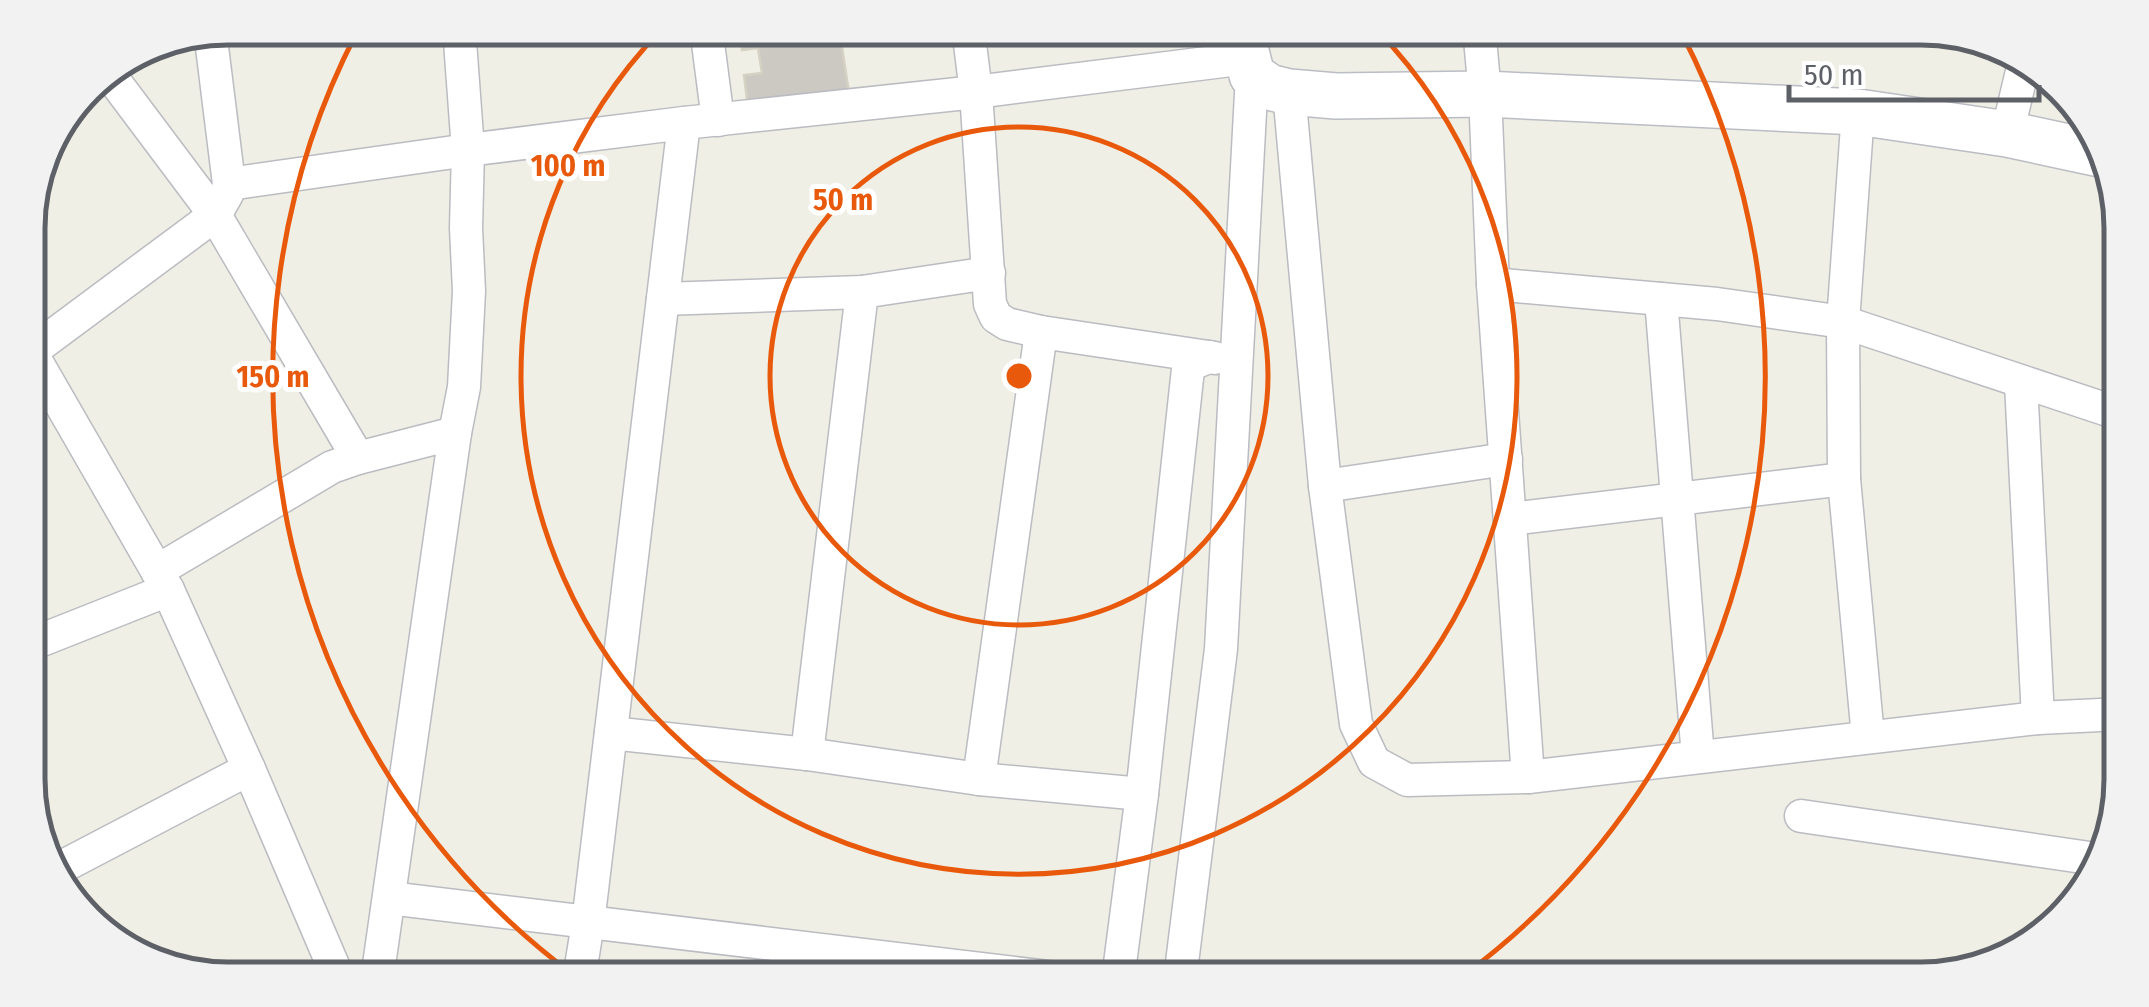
<svg xmlns="http://www.w3.org/2000/svg" width="2149" height="1007" viewBox="0 0 2149 1007" font-family="'Fira Sans Condensed',sans-serif">
<rect width="100%" height="100%" fill="#f0efe5"/>
<path fill="#cbc9c2" stroke="#d5d1c3" stroke-width="2.5" d="M 739,28 L 839,28 L 849,93 L 748,108 L 744,75 L 762,73 L 758,48 L 742,50 Z"/>
<g fill="none" stroke-linecap="round" stroke-linejoin="round">
<g stroke="#babcc2" stroke-width="35">
<g id="street">
<path d="M 706,28 L 718,120"/>
<path d="M 968,28 L 976,92 L 990,304 L 996,317 L 1007,324 L 1041,332 L 1215,358"/>
<path d="M 1479,28 L 1485,94 L 1493,284 L 1528,777"/>
<path d="M 107,71 L 215,215 L 358,458"/>
<path d="M 1289,92 L 1325,486 L 1356,724 L 1374,762 L 1407,780 L 1528,777 L 2038,718 L 2121,714"/>
<path d="M 1858,112 L 1843,322 L 1844,479 L 1868,737"/>
<path d="M 2007,134 L 2024,63"/>
<path d="M 229,184 L 468,150 L 684,123 L 976,92 L 1247,58"/>
<path d="M 1493,284 L 1717,304 L 1843,322 L 2120,414"/>
<path d="M 663,299 L 862,292 L 989,273"/>
<path d="M 1661,299 L 1698,757"/>
<path d="M 28,347 L 168,590 L 249,769 L 335,970"/>
<path d="M 28,354 L 215,215 L 227,194 L 229,184 L 210,31"/>
<path d="M 2021,383 L 2038,718"/>
<path d="M 1325,486 L 1506,459"/>
<path d="M 1511,519 L 1844,479"/>
<path d="M 157,571 L 332,467 L 358,458 L 455,433"/>
<path d="M 29,645 L 168,590"/>
<path d="M 611,733 L 807,754 L 979,779 L 1142,794"/>
<path d="M 807,754 L 862,292"/>
<path d="M 979,779 L 1041,332"/>
<path d="M 1801,816 L 2103,860"/>
<path d="M 56,870 L 249,769"/>
<path d="M 389,898 L 1064,979"/>
<path d="M 377,979 L 455,433 L 464,387 L 469,291 L 466,228 L 468,150 L 459,28"/>
<path d="M 579,979 L 588,923 L 684,123"/>
<path d="M 1118,979 L 1142,794 L 1188,369 L 1196,362 L 1209,357"/>
<path d="M 1180,979 L 1221,649 L 1252,75"/>
</g>
</g>
<g stroke="#babdc4" stroke-width="48">
<path id="secondary" d="M 1240,28 L 1252,75 L 1269,87 L 1289,92 L 1336,96 L 1485,94 L 1858,112 L 2007,134 L 2100,154"/>
</g>
<use href="#street" stroke="#fff" stroke-width="32"/>
<use href="#secondary" stroke="#fff" stroke-width="45"/>
</g>
<g fill="none" stroke="#e8590c" stroke-width="5">
<circle cx="1019" cy="376" r="249"/>
<path d="M1377 30A498 498 0 1 1 661 30"/>
<path d="M575 976A746 746 0 0 1 357 32M1681 32A746 746 0 0 1 1463 976"/>
</g>
<path d="M0 0H2149V1007H0ZM228 45H1921A183 183 0 0 1 2104 228V779A183 183 0 0 1 1921 962H228A183 183 0 0 1 45 779V228A183 183 0 0 1 228 45Z" fill="#f2f2f3" fill-rule="evenodd"/>
<path fill="none" stroke="#5d6066" stroke-width="5" d="M228 45H1921A183 183 0 0 1 2104 228V779A183 183 0 0 1 1921 962H228A183 183 0 0 1 45 779V228A183 183 0 0 1 228 45Z"/>
<circle cx="1019" cy="376" r="15" fill="#e8590c" stroke="#fff" stroke-width="5"/>
<g font-size="30" text-anchor="middle" font-weight="bold" fill="#e8590c" stroke="#fff" stroke-width="10" stroke-linejoin="round" paint-order="stroke">
<text x="568" y="176">100 m</text>
<text x="843" y="210">50 m</text>
<text x="273" y="387">150 m</text>
</g>
<path d="M1789 85v15h250v-15" fill="none" stroke="#5d6066" stroke-width="5"/>
<text x="1804" y="85" font-size="30" fill="#5d6066" stroke="#ffffff" stroke-width="8" paint-order="stroke">50 m</text>
</svg>
